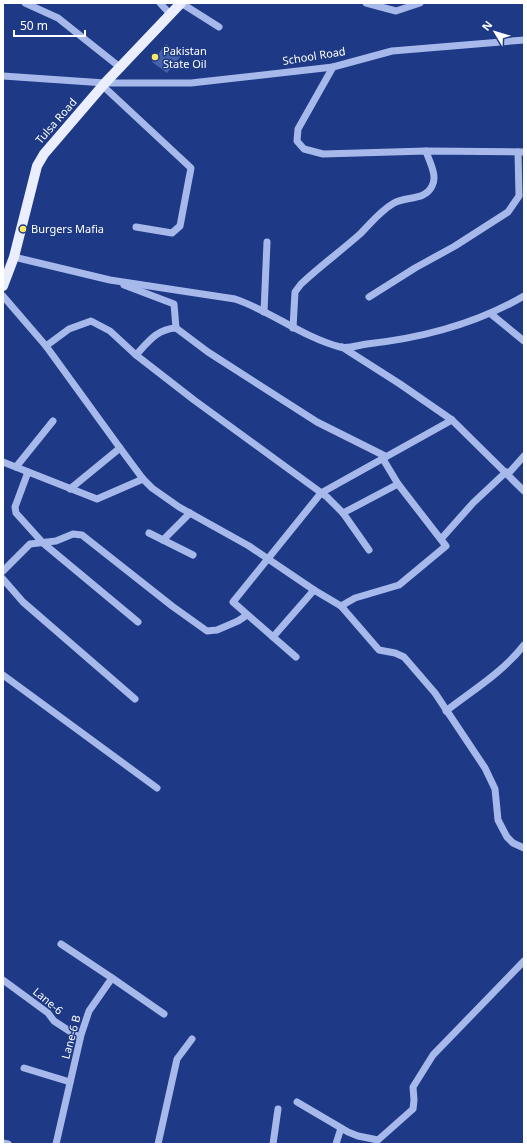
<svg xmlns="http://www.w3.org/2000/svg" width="527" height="1147" viewBox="0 0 527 1147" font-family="'Noto Sans',sans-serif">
<rect width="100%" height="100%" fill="#1e3985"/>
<path fill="#4762ad" d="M 166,44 L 181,56 L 167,73 L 152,62 Z"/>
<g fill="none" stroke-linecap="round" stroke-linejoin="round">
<g stroke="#a6b9ea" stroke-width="7">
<path d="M 25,3 L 58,18 L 121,68"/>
<path d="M 160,3 L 171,15"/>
<path d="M 181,3 L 219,27"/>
<path d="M 366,3 L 396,11 L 420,3"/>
<path d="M 333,67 L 298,129 L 297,141 L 304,149 L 323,154 L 426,151 L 524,152"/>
<path d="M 3,76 L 105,83 L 191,83 L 333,67 L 392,51 L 524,40"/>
<path d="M 103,86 L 191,168 L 180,226 L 172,233 L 136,227"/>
<path d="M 14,257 L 110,280 L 235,299 C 271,311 302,337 340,347 C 348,349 359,345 367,344 C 422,338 476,324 524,296"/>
<path d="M 124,285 L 174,304 L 176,328"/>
<path d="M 3,296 L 46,346 L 120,448 L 143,479 L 152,488 L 179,507 L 249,546 L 314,590 L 341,606 L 379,650 L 395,653 L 404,657 L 435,693 L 485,768 L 495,789 L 498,820 L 507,837 L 513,843 L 524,848"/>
<path d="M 369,297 L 415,268 L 455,246 L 508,212 L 519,196 L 518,152"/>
<path d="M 264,312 L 267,242"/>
<path d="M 491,314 L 524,341"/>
<path d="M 293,328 L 295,292 L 301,284 C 320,266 341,251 360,234 C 371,223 380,211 394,203 C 406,196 425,201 432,186 C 438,176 429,161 426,151"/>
<path d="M 46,346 L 69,329 L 91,321 L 110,331 L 136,355 L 194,400 L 327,497 L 343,513 L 369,550"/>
<path d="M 342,347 L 400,384 L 452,420 L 524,491"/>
<path d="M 136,355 C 148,342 157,329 176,328 L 208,352 L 317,422 L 385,456"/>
<path d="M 3,462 L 97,499 L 143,479"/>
<path d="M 16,467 L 53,421"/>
<path d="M 28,472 L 15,507 L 16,513 L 43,543 L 138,622"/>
<path d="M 508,474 L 524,456"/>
<path d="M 70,489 L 120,448"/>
<path d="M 343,513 L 398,484"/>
<path d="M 149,533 L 193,555"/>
<path d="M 441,539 L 473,503 L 506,472"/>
<path d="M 163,540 L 190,513"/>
<path d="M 3,571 L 30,544 L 56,541 L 73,534 L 82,535 L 172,606 L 207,631 L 217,630 L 238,621 L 247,615"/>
<path d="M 3,579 L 23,602 L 135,699"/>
<path d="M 341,606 L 355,598 L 399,585 L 446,546 L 398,484 L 383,459"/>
<path d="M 273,637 L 314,590"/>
<path d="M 296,657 L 233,602 L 321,493 L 452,420"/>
<path d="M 3,675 L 157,788"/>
<path d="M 446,711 C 473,690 503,672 524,645"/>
<path d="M 112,978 L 164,1014"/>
<path d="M 3,980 L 48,1013 L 54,1021 L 80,1038"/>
<path d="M 24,1068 L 70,1082"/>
<path d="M 297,1102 L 348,1132 L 358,1136 L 378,1140 L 413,1109 L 414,1100 L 413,1087 L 433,1055 L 524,961"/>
<path d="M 3,1143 L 8,1144"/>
<path d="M 56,1144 L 81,1035 L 89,1011 L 112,978 L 61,944"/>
<path d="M 158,1144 L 177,1059 L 192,1039"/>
<path d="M 273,1144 L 278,1109"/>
<path d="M 336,1144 L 341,1128"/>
</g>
<path stroke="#eaeefe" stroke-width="10" d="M 3,286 L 14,257 L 37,166 L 44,154 L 105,83 L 181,3"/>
</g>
<g fill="#f9e865" stroke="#1e3985" stroke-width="1.5">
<circle cx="155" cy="57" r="4"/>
<circle cx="23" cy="229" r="4"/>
</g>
<g text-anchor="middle" stroke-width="3" stroke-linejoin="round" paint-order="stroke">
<g font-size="11" fill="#fff" stroke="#1e3985" text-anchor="start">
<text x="163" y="55">Pakistan<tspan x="163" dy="13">State Oil</tspan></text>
<text x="31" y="233">Burgers Mafia</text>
</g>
<g font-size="11" fill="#fff" stroke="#1e3985">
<text transform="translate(314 56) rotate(-9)" y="4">School Road</text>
<text transform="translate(56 121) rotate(-49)" y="4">Tulsa Road</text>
<text transform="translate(48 1001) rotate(40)" y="4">Lane-6</text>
<text transform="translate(71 1037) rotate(-75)" y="4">Lane-6 B</text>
</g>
</g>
<rect width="527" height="1147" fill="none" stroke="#ffffff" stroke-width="8"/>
<g transform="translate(495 32) rotate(308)" stroke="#1e3985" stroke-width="3" paint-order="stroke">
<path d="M0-3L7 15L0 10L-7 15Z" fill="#ffffff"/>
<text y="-6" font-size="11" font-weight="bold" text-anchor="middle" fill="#ffffff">N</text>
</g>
<path d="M14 30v6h71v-6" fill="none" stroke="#ffffff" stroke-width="2"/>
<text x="20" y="30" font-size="12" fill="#ffffff" stroke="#1e3985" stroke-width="3" paint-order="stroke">50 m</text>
</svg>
